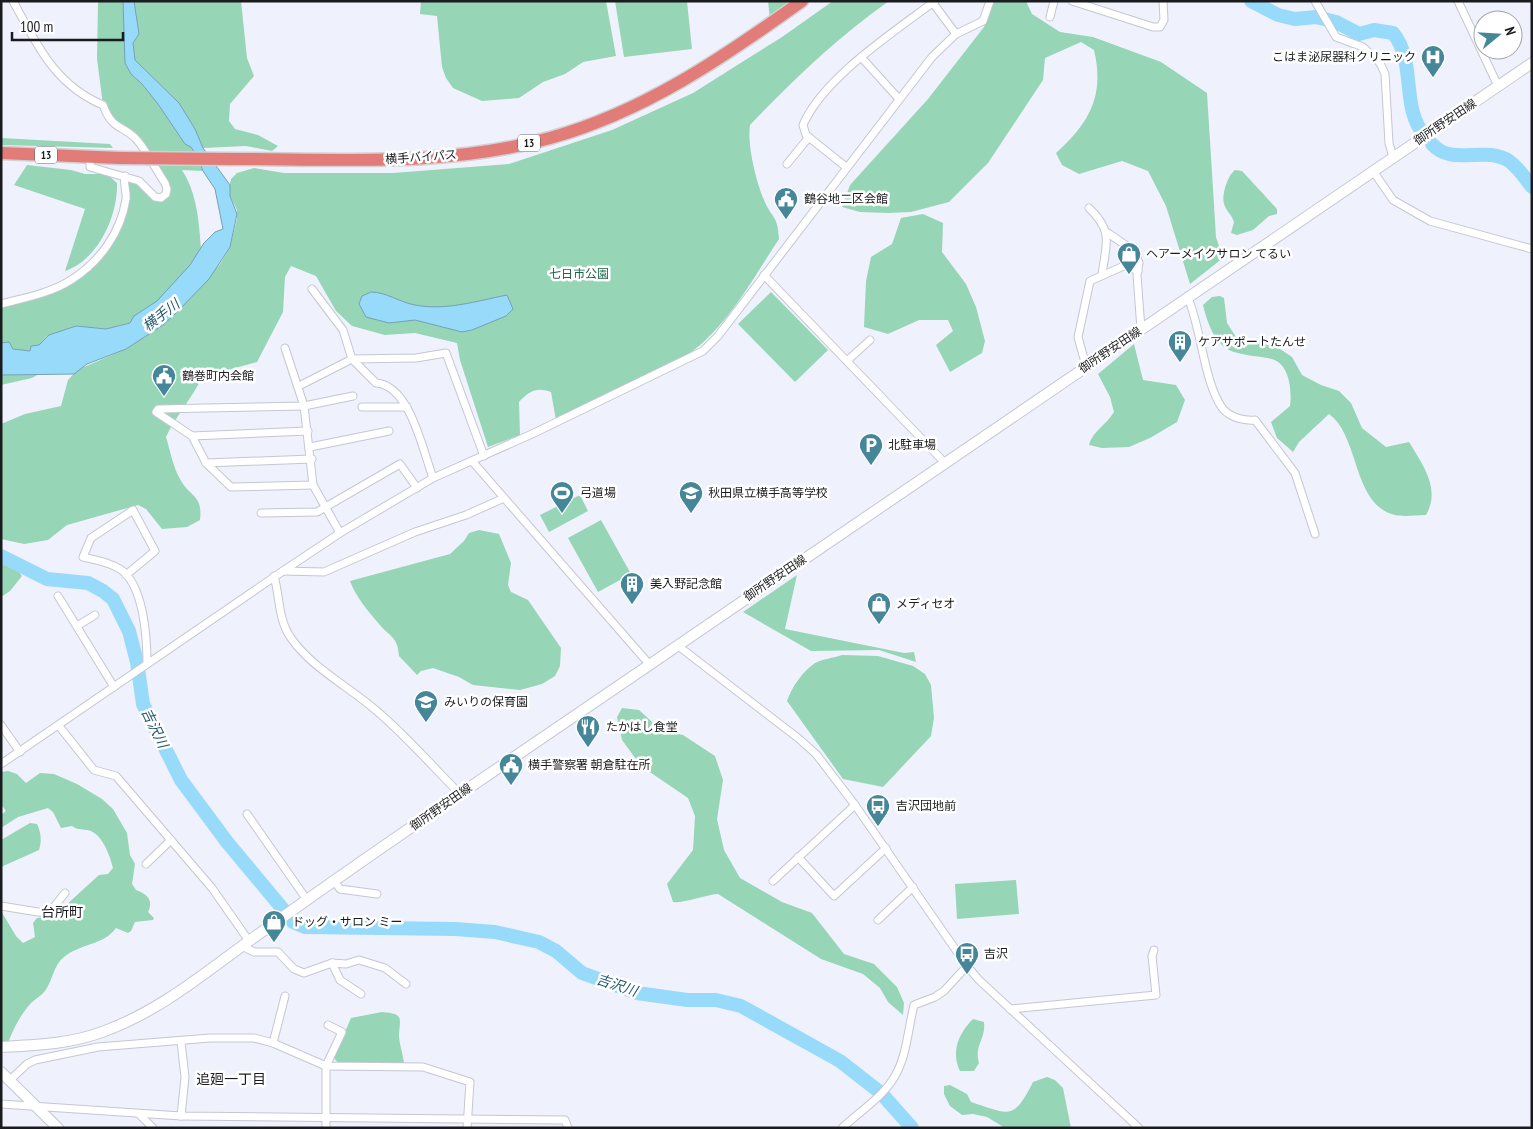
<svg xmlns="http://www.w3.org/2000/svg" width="1533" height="1129" viewBox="0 0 1533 1129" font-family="'PT Sans Narrow','Noto Sans JP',sans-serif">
<rect width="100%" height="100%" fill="#eff2fd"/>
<g fill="#96d5b5">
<path d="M 98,1 L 123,1 L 126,65 L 131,74 L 142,84 L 158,104 L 185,144 L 191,147 L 203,171 L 182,170 C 197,193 199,222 201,249 C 192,267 174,288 158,301 C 148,309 136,312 130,323 L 106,329 L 76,326 L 47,336 L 38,346 L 33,346 L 30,351 L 13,349 L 9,342 L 1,343 L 1,304 L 70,281 L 108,246 L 126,197 L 125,176 L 161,198 L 167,189 L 137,139 L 117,127 L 103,105 L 97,59 Z"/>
<path d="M 134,1 L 241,1 L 247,58 L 254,76 L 230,104 L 229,121 L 235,129 L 258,135 L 278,146 L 272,151 L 246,146 L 203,148 L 195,129 L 179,103 L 135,60 L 133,43 L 139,34 Z"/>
<path d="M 421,1 L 606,1 L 616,56 L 583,62 L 565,74 L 543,82 L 519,98 L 482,101 L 453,88 L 446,78 L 442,67 L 437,16 L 420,14 Z"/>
<path d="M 615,1 L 687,1 L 692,49 L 624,57 Z"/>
<path d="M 768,1 L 795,1 L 770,20 Z"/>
<path d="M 833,1 L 889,1 C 838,37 793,80 750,125 C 747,145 756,181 764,200 C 772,219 778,215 779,239 C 751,281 726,330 683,358 L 556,420 L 551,392 C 536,387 530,391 519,402 L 520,435 L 488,447 L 460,360 L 457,343 L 415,333 L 385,335 L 352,326 L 336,311 L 316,276 L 291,266 L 285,277 L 283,312 L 257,362 L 202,377 C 192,399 176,415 166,437 C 170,450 173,467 180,479 C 190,498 203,494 200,520 L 187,527 L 162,529 L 146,509 L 138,505 L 67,525 L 48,540 L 24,544 L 1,539 L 1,424 L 25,414 L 61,406 L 68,380 L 77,370 L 126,349 L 163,325 L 220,264 L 230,247 L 237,219 L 237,210 L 230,196 L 229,188 L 231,179 L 237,173 L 254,168 L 284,173 L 393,173 L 509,164 L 612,130 L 693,93 L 782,37 Z"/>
<path d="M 994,1 L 1026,1 L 1032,14 L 1060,32 L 1093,37 L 1161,62 L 1207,93 L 1216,237 L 1223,258 L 1190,284 L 1166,206 L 1148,171 L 1122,161 L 1079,174 L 1062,165 L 1056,153 C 1089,123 1105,96 1094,50 L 1081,42 L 1045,58 L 1043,80 L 988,163 L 949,202 L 911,212 L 888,213 L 860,212 L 842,207 L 850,185 L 928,99 L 984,27 Z"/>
<path d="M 1,138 L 110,144 L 113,148 L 1,145 Z"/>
<path d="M 27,165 L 71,170 L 85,174 L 107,174 L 117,183 C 118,216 98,260 65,271 L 85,209 L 14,185 Z"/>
<path d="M 1235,170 L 1242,171 L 1277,209 L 1277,214 L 1269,216 L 1253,230 L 1237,235 L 1231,233 L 1234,222 C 1232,215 1226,211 1224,204 C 1221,195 1228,175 1235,170 Z"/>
<path d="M 923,214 L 943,223 L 942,252 L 966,284 L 976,307 L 985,341 L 982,353 L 950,372 L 936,345 L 953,331 L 948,320 L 919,320 L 888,334 L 864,327 L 866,281 L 871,257 L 892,244 L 901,218 Z"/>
<path d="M 771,292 L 828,350 L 795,382 L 738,324 Z"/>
<path d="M 1220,296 L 1224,298 L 1227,323 L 1238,340 L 1262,343 L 1280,349 L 1292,357 L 1302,375 L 1321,385 L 1339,391 L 1351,403 L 1362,428 L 1386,447 L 1409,442 C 1423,465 1441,489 1426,515 C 1416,515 1404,517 1395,515 C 1352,505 1360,436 1329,414 L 1299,442 L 1293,452 L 1277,438 L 1271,422 L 1290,406 C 1292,392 1290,364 1272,359 C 1260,356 1246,356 1234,352 C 1215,346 1207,322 1203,305 L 1212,297 Z"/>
<path d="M 1134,344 L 1143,380 L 1176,385 L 1185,400 L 1177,422 L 1150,438 L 1129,447 L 1102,448 L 1089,445 C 1092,432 1107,424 1114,412 L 1110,397 L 1098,374 Z"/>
<path d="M 1,375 L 37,375 L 32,378 L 1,385 Z"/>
<path d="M 580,495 L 588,511 L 549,532 L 540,515 Z"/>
<path d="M 601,520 L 631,574 L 598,592 L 568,538 Z"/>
<path d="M 479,530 L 499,534 L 511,563 L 508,585 L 511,592 L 528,600 L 561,648 L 560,666 L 555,676 L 542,684 L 520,690 L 473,685 L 459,677 L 433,668 L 421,671 L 417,675 L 399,656 C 398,637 390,637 379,624 C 368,611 356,597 350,581 L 450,554 L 464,541 L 469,533 Z"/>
<path d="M 1,561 L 15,567 L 22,576 L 10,591 L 1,597 Z"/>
<path d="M 797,575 L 785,629 L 904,653 L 914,652 L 916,662 L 879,650 L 811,651 L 743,612 Z"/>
<path d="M 842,655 L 878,656 L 913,666 L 925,674 L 931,685 L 934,718 L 931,736 L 883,787 L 843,779 L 787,701 C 791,688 803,671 815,663 C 822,659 834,658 842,655 Z"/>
<path d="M 622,708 L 639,710 L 661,730 L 683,735 L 715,756 L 723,780 L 717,819 L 724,850 L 740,878 L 782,902 L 812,913 L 844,954 L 874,964 L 897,987 L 904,1003 L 903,1015 L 888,1002 L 880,988 L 863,974 L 821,959 L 718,894 C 705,895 681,904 673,902 L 667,884 L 693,850 L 695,816 L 688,798 L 641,766 L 622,740 L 617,717 Z"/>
<path d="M 8,771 L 17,774 L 26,783 L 40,773 L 54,774 L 77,784 L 102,799 L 113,809 L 127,833 L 130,855 L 135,864 L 132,884 L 136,890 C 147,894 154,900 148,912 L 154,918 L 153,920 L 135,922 L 131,931 L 128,933 L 116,928 C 104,945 79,944 64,957 C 53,966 53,980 45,991 C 41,996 35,999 31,1003 C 21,1014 13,1029 8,1043 L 1,1043 L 1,911 L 16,936 L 23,943 L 35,937 L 33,923 L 37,918 L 54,916 L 99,875 L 108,874 L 113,868 C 110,856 102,832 87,830 C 80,829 78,830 72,826 L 61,828 L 53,812 L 48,808 L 18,817 L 1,828 L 1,815 L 6,811 L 1,804 L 1,772 Z"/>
<path d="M 30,823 L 37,824 C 41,833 42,840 39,850 L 1,867 L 1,840 Z"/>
<path d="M 1016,880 L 1019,914 L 957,919 L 955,884 Z"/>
<path d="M 382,1012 C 404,1014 400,1017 399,1035 C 399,1043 403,1054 404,1063 L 338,1063 L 334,1058 L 351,1018 Z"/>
<path d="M 973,1019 L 984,1022 C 986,1040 974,1044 979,1063 L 974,1071 L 960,1071 C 951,1052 958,1034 973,1019 Z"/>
<path d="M 1047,1077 L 1055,1080 L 1063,1088 L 1071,1128 L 1005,1128 L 987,1117 L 973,1114 L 962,1115 L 950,1106 L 944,1094 L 944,1086 L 950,1085 L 967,1094 L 971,1102 C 1009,1114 1013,1122 1033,1082 Z"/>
</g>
<g fill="#98daf9" stroke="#72a1b8">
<path d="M 123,1 L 134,1 L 139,34 L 133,43 L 135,60 L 179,103 L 195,129 L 203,148 L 230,185 L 230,196 L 237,214 L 230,247 L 209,279 L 175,314 L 163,325 L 126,349 L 87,364 L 74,374 L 1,375 L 1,343 L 9,342 L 13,349 L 30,351 L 31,346 L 39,345 L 49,335 L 76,326 L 106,329 L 130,323 L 134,316 L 157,301 L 190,265 L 204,243 L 215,232 L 223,229 L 215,189 L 203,171 L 196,155 L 191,147 L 185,144 L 158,104 L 142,84 L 131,74 L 125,63 Z"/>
<path d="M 371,292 C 386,292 399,302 415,305 C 445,311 477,301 507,295 L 513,309 L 506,316 L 472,330 L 462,332 L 415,320 L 389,323 L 366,317 L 359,304 L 362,296 Z"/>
</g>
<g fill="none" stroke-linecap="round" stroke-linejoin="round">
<g stroke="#98daf9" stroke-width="14">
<path d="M 1251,1 L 1278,15 L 1295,19 L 1316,17 L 1336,22 L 1359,34 L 1374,30 L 1393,33 C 1417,62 1400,108 1425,136"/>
<path d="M 1432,144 C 1452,167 1485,145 1509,161 C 1518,167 1525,178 1532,187"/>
<path d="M 1,556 L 47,579 L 88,583 L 103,591 L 113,599 L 129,631 L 137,662 L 143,704 L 181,780 L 227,842 L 287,914"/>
<path d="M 293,922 L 305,927 L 455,929 L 495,932 L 539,942 L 556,951 L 582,973 L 637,993 L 687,1000 L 716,1000 L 741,1006 L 840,1061 L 881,1093 L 912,1128"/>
</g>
<g stroke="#c4c7d2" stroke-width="9">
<g id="street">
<path d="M 13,1 C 37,45 55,85 103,105 C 113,132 123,124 137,140 C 148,153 156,170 165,183 L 167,189 L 166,194 L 161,198 L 155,197 L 139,181 L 90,167 L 90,158"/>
<path d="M 1072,1 L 1153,27 L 1160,27 L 1164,20 L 1163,1"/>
<path d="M 1315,1 L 1336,37 L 1363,47 L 1380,63 L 1385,74 L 1389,143 L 1393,157"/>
<path d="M 1458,1 L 1498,86"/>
<path d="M 933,3 L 956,34"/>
<path d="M 1050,17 L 1054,1"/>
<path d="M 861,57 L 899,99"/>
<path d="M 787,164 L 809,137"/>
<path d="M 846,167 L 806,135 L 803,125 C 823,78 894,32 935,1"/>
<path d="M 1373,171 L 1393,200 L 1430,221 L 1532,249"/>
<path d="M 1089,208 C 1114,232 1106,243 1102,275"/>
<path d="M 1108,233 L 1134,251 L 1139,263 L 1137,275 L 1141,329"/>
<path d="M 764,275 L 944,462"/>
<path d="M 312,289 L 343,330 L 352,359 L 376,383 C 410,385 423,451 433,478"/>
<path d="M 1188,298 C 1201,327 1204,384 1223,409 C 1231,418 1245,421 1255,420 L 1295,473 L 1315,534"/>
<path d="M 1,304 C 24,298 51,293 71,280 C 100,262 121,232 126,199 C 127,191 123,184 125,176"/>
<path d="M 285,348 L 304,406 L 313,485 L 340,533"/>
<path d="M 848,360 L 870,340"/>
<path d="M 1086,366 L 1078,337 L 1090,281 L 1126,265 L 1138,271"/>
<path d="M 299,386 L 352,359 L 416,358 L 446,353 L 484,456"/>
<path d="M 362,407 L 407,407"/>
<path d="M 192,436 L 308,431"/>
<path d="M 310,447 L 389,431"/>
<path d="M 472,461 L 649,664"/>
<path d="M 206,463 L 312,459"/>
<path d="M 313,485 L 231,487 L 206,463 L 192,436 L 156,412 L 158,409 L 304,406 L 353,396"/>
<path d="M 261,513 L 317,512 L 400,464 L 417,488"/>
<path d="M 283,571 L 324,572 L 415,532 L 466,515 L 504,498"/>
<path d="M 126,575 L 155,551 L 133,510 L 91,538 L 83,557 C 96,560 109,562 120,569 C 144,585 147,638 147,664"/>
<path d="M 274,576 C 280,597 278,620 291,638 C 311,667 346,685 372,707 C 404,733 431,765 460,794"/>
<path d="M 58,596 L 114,687"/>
<path d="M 77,626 L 95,615"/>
<path d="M 677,645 L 798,738 L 816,754 L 855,805 L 967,966 L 979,980 L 1139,1128"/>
<path d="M 1,725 L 20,752"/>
<path d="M 59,726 L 94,770 L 116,776 L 212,888 L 249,941"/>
<path d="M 1,764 L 283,571 L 340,533 L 433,478 L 532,434 L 703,351 L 718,336 L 932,57 L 956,34 L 983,21 L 990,1"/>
<path d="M 247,814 L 307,900"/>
<path d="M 798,857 L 834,896 L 886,848"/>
<path d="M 146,864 L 171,840"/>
<path d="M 334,881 L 340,889 L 377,894"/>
<path d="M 773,881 L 855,805"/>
<path d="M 1,906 L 38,912 L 50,912 L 65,893"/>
<path d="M 878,920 L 913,887"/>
<path d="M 242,946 L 254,952 L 278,952 L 294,969 L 304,973 L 332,963 L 346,964 L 359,960 L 385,968 L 406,984"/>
<path d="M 332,963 L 340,980 L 361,994"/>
<path d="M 1010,1009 L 1156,995 L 1152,956 L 1154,950"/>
<path d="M 181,1042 L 185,1077 L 181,1116"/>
<path d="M 273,1043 L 285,996"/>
<path d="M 10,1080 L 27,1064 L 35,1060 L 98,1047 L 210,1038 L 254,1038 L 273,1043 L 326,1066 L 423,1067 L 470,1082 L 467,1128"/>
<path d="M 1,1104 L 181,1116 L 565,1120 L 568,1128"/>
<path d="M 139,1114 L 153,1128"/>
<path d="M 326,1128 L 326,1066 L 342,1032 L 328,1025"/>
<path d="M 842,1128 C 859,1112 883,1097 895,1076 C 907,1055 908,1029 914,1005 L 935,997 L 944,991 L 967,966"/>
</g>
</g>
<g stroke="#c4c7d2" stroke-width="12">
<g id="secondary">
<path d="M 1,1047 C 35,1045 70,1044 102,1032 C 158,1012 202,975 249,941 C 319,891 389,842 460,794 L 1532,63"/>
<path d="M 1,1072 L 58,1128"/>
</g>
</g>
<g stroke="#d1d1d2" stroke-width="15">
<g id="highway">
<path d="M 1,153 L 120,158"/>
<path d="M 233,159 C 338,159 448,167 550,138 C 644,112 724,57 802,1"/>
</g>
</g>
<use href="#street" stroke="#fff" stroke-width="7"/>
<use href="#secondary" stroke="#fff" stroke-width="10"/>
<use href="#highway" stroke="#e17c79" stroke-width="12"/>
<g stroke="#d1d1d2" stroke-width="15" stroke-linecap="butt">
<path id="highway-bridge" d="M 120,158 L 233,159"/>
</g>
<use href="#highway-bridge" stroke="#e17c79" stroke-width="12"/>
</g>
<defs>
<g id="hospital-pin" transform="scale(1.25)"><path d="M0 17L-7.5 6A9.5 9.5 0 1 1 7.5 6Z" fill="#458699" stroke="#fff"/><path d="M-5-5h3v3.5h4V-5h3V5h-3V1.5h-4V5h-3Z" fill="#fff"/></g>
<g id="civic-pin" transform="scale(1.25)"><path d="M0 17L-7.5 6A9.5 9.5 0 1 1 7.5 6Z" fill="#458699" stroke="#fff"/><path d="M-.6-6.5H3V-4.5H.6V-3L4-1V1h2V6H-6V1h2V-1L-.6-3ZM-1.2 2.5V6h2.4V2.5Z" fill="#fff"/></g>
<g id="shop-pin" transform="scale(1.25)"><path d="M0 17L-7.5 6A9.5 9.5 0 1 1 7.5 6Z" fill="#458699" stroke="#fff"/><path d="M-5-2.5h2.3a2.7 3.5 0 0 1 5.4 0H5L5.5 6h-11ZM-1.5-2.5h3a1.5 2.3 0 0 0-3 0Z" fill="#fff"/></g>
<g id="building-pin" transform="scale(1.25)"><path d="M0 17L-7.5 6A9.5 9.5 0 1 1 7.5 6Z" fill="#458699" stroke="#fff"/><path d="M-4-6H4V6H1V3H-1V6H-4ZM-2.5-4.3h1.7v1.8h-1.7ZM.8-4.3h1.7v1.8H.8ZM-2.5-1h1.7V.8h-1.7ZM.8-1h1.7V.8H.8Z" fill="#fff"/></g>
<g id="parking-pin" transform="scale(1.25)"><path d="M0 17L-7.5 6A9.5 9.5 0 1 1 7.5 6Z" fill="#458699" stroke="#fff"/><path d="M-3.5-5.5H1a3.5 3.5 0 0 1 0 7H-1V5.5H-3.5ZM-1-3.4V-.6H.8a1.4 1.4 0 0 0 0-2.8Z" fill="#fff"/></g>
<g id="stadium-pin" transform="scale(1.25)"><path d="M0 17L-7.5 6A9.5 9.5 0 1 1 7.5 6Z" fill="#458699" stroke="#fff"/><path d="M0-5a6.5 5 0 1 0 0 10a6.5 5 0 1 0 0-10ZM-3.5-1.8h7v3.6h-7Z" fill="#fff"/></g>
<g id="school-pin" transform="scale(1.25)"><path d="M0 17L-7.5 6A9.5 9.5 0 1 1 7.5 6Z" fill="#458699" stroke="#fff"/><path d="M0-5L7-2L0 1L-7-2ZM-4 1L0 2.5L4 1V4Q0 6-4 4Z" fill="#fff"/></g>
<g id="restaurant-pin" transform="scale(1.25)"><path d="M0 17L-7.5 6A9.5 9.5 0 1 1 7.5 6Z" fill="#458699" stroke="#fff"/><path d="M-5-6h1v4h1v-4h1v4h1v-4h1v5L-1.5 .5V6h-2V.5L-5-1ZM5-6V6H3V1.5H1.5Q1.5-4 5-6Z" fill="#fff"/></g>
<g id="bus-pin" transform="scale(1.25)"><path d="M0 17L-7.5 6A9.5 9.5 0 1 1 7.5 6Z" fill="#458699" stroke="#fff"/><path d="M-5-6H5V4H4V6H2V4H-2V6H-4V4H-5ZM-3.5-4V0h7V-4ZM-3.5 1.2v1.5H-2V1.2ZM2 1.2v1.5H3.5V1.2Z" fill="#fff"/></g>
</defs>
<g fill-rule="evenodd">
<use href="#hospital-pin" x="1433" y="57"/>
<use href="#civic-pin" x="786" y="199"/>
<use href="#shop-pin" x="1129" y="254"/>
<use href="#building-pin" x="1180" y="342"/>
<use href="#civic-pin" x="164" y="376"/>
<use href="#parking-pin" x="871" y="445"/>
<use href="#stadium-pin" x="562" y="493"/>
<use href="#school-pin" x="691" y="493"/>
<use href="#building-pin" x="632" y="584"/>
<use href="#shop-pin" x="879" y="604"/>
<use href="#school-pin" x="426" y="702"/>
<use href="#restaurant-pin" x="588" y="727"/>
<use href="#civic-pin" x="511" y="765"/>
<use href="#bus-pin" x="878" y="806"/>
<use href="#shop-pin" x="274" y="922"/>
<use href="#bus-pin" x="967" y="954"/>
</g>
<g text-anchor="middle" stroke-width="5" stroke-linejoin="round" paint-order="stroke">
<g fill="#fff" stroke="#5f5f62" stroke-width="1">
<rect x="518" y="134.5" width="22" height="17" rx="4"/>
<rect x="35" y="146.5" width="22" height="17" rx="4"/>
</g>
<g font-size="11" font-weight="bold" fill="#1a1b1f">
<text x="529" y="147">13</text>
<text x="46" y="159">13</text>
</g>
<g font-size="12" fill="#1a1b1f" stroke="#fff" text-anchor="start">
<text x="1416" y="61" text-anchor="end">こはま泌尿器科クリニック</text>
<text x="804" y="203">鶴谷地二区会館</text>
<text x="1146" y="258">ヘアーメイクサロン てるい</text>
<text x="1198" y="346">ケアサポートたんせ</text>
<text x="182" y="380">鶴巻町内会館</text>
<text x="888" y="449">北駐車場</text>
<text x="580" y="497">弓道場</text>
<text x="708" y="497">秋田県立横手高等学校</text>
<text x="650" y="588">美入野記念館</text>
<text x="896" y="608">メディセオ</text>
<text x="444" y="706">みいりの保育園</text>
<text x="606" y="731">たかはし食堂</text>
<text x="528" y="769">横手警察署 朝倉駐在所</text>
<text x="896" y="810">吉沢団地前</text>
<text x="292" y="926">ドッグ・サロン ミー</text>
<text x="984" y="958">吉沢</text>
</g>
<g font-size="12" fill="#1a1b1f" stroke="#fff">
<text transform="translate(1445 122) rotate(-34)" y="4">御所野安田線</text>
<text transform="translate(421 157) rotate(-4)" y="4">横手バイパス</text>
<text transform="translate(1110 350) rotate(-34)" y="4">御所野安田線</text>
<text transform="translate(775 578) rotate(-34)" y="4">御所野安田線</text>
<text transform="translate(441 807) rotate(-35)" y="4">御所野安田線</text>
</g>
<g font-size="12" fill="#1c6647" stroke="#fff">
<text x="579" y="278">七日市公園</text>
</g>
<g font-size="14" font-style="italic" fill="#23586d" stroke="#fff">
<text transform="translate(161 315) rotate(-38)" y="5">横手川</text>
<text transform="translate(155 728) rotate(64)" y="5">吉沢川</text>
<text transform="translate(617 985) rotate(18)" y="5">吉沢川</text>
</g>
<g font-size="14" fill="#1a1b1f" stroke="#fff">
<text x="62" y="917">台所町</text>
<text x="231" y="1084">追廻一丁目</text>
</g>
</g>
<rect width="1533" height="1129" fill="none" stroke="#1a1b1f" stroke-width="5"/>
<g transform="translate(1498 35) rotate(72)"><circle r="24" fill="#ffffff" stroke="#a3a4a5"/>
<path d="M0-4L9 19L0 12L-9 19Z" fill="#458699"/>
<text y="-8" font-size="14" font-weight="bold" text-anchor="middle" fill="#1a1b1f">N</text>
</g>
<path d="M12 32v8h111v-8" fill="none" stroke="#1a1b1f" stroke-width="2.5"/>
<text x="20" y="32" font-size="15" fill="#1a1b1f" stroke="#ffffff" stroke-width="4" paint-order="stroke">100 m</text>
</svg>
